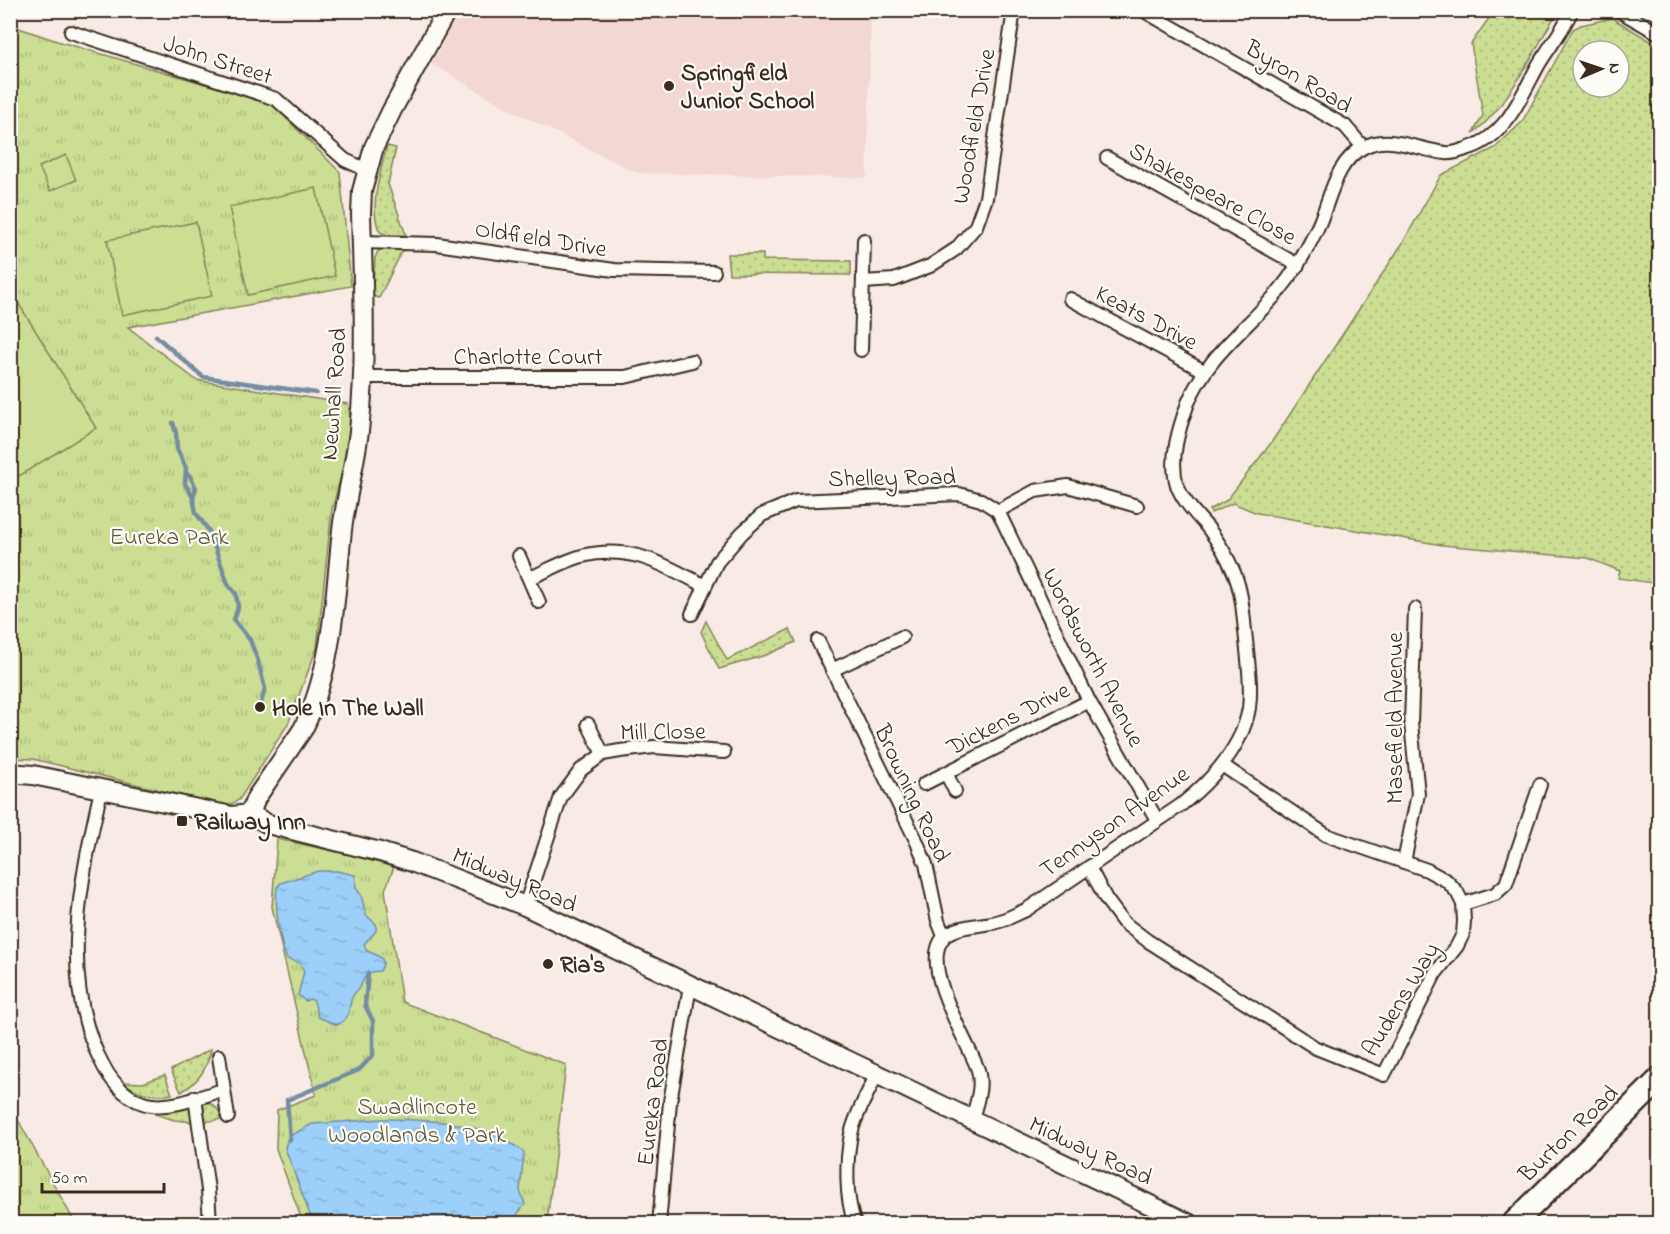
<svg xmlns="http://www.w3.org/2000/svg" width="1670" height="1234" viewBox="0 0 1670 1234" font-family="'Indie Flower',sans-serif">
<defs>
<pattern id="grass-dots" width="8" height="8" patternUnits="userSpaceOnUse" patternTransform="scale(1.5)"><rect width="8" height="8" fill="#cbde93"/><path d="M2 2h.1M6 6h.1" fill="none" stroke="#afbf7e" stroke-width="1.8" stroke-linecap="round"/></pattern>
<pattern id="park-tufts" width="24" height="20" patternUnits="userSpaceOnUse" patternTransform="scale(1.5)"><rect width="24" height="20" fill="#cbde93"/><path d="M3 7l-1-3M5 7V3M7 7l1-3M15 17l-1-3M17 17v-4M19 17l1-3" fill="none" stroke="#afbf7e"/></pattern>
<pattern id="water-ripples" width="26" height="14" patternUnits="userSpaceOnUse" patternTransform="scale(1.5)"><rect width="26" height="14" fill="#9ccff9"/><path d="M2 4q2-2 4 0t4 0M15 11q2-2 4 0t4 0" fill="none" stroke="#87b2d5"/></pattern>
</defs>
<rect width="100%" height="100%" fill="#f8ebe6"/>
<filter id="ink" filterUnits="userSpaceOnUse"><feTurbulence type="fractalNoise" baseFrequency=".0167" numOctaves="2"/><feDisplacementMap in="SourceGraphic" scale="12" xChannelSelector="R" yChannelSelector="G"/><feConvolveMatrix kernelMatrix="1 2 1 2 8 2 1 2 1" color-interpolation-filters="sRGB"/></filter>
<g filter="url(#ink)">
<path fill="#f2d7d2" d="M 460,10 L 871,11 L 867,178 L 637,173 L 505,107 L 432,64 Z"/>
<g fill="url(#grass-dots)" stroke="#838458" stroke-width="1.5" fill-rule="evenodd">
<path d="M 1494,11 L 1558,11 C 1535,48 1508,108 1473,133 L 1483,115 L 1471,44 Z"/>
<path d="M 1612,18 L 1659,46 L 1659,584 L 1618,578 L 1620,571 L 1588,558 L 1442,545 L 1257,513 L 1233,503 L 1211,513 L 1209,510 L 1227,500 L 1271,443 L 1402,244 L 1441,175 L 1495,148 L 1522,122 L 1573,29 L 1581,25 ZM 1583,51 L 1619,51 L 1619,87 L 1583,87 Z"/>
<path d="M 387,146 L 396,148 L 388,184 L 406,235 L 387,235 L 380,232 C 368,210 381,169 387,146 Z"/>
<path d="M 387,247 L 404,247 L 379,298 L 372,296 L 375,258 L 378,251 Z"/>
<path d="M 727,254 L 763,254 L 763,260 L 851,261 L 851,275 L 729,274 Z"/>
<path d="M 706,621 L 727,660 L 790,629 L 796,642 L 766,655 L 719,669 L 701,632 Z"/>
<path d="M 211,1049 C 207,1069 199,1082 181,1092 L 171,1070 Z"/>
<path d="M 165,1075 L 172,1094 C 153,1098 138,1094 123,1082 L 143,1083 Z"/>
<path d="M 202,1101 C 213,1102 219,1109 223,1119 L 204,1122 Z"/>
<path d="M 187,1104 L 190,1107 L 193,1122 L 174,1120 L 155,1114 L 157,1108 Z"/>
</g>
<g fill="url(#park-tufts)" stroke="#838458" stroke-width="1.5">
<path d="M 10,25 L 57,41 L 271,103 L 340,172 L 351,286 L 128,327 L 196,380 L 348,404 L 353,434 L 332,509 L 317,648 L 288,724 L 239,800 L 229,805 L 217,804 L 33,759 L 11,758 Z"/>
<path d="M 277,839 L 347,854 L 394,867 L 385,890 L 402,1002 L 566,1065 L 547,1223 L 303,1223 L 276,1149 L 277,1110 L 316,1095 L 272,907 Z"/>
<path d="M 11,1107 L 73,1219 L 77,1223 L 11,1223 Z"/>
</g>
<g fill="#cbde93" stroke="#838458" stroke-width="1.5">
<path d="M 66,155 L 76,180 L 50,191 L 39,167 Z"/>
<path d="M 316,188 L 335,276 L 248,295 L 229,207 Z"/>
<path d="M 196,222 L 212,296 L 122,315 L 107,240 Z"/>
<path d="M 17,301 L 96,428 L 11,481 L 10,305 Z"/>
</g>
<g fill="url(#water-ripples)" stroke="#758da1" stroke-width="1.5">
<path d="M 318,871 L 337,871 L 355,875 L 356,888 L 361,895 L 366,915 L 376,924 L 376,931 L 364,944 L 367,951 C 376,955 389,957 380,971 C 362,972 367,976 359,988 C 356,992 352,995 351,1001 C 348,1012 350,1019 337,1025 L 318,1017 L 314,1001 L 310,999 L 305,1001 L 298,995 L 304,971 L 300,963 L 287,959 C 279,941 275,907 277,887 L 281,883 Z"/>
<path d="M 382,1119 C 433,1120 481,1120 524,1152 L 520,1191 L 525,1204 L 511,1223 L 313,1223 L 285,1148 L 288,1137 L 312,1124 Z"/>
</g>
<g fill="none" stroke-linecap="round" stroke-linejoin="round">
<g stroke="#758da1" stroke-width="4.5">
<path d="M 156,336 L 203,377 L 316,393"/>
<path d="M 173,423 L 176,433 L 177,449 L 186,468 L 185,484 L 193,497 L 196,513 L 209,531 L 228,584 L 236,594 L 238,607 L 234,620 L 250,640 L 258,661 L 265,689 L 260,707"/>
<path d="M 186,473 L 190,476 L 196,488 L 193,497"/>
<path d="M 290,1140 L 287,1100 L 359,1070 L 373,1055 L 373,1021 L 365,1005 L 368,973"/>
</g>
<g stroke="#3b2a1e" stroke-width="16">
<g id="street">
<path d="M 1618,10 L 1660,34"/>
<path d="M 1146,12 L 1345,126 L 1363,147"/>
<path d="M 71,32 L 276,99 L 345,160 L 367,170"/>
<path d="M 1107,158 L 1298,265"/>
<path d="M 362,242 L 437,244 L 614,270 L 714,272"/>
<path d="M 863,282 L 894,280 L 930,266 L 956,249 L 976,226 L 986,198 L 1014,10"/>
<path d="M 1070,299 L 1204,371"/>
<path d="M 861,350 L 864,240"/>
<path d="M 363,377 L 625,377 L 692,361"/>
<path d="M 998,511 L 1089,701 L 1157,820"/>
<path d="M 519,556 L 539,602"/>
<path d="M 530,578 C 547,571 564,561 582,556 C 631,544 662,564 705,586"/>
<path d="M 692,614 L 717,562 L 742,533 L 762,515 L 796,501 L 959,494 L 981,500 L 998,511 L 1035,491 L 1068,486 L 1137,506"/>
<path d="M 818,641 L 916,840 L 926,864 L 938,921 L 944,936"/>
<path d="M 832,670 L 902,637"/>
<path d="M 588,724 L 603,754"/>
<path d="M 946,773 L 955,791"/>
<path d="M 924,784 L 1089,701"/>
<path d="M 101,790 C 81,879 57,982 104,1067 C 113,1084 131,1103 152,1105 C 175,1108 201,1096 223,1090"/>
<path d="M 1404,862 L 1418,794 L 1411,723 L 1415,609"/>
<path d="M 1089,867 L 1106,899 L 1123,922 L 1148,941 L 1316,1048 L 1384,1075 L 1435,974 L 1457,946 L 1463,934 L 1464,921 L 1463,904 L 1457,892 L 1447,881 L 1427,870 L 1326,835 L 1222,765"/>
<path d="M 1463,904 L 1495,894 L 1506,884 L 1540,785"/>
<path d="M 525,906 L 561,797 L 581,770 L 603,754 L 620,751 L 654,747 L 724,752"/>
<path d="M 219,1056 L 228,1117"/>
<path d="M 195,1097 L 208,1190 L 210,1224"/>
<path d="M 972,1119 C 976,1104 983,1087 978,1070 C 968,1041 918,964 944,937 C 955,925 981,926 996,922 C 1006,920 1016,914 1026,910 L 1181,805 C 1211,781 1242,749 1249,708 C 1252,686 1248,662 1246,640 C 1243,616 1243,591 1232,568 C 1226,554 1217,540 1208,528 C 1197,515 1183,502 1177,485 C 1169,459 1179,428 1188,403 C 1211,345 1268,316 1298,264 C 1306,251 1314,236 1320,222 C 1331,196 1336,161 1364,147 C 1389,133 1420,151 1446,153 C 1453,154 1460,151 1466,149 C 1506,138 1520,98 1539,64 C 1550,46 1563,30 1572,10"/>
<path d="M 659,1224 L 670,1102 L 690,986"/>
<path d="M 855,1224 C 845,1197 846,1162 851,1134 C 856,1113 868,1093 877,1074"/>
</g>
</g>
<g stroke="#3b2a1e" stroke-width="22">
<g id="secondary">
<path d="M 10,773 L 33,775 L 232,816 L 250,814 L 268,824 L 380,852 L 412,862 L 525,906 L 1190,1224"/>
<path d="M 250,814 L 256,798 L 303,729 C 333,669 335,596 342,530 C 346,497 355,464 359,431 C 367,360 363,285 361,214 L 362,191 L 374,147 L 392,110 L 447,10"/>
</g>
</g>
<g stroke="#3b2a1e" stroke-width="27">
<path id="highway" d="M 1513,1224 L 1660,1079"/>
</g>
<use href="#street" stroke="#fdfcf7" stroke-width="12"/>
<use href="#secondary" stroke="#fdfcf7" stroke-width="18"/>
<use href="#highway" stroke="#fdfcf7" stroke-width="22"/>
</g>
</g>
<g fill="#3b2a1e" stroke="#fdfcf7" stroke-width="2">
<circle cx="669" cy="86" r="6"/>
<circle cx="260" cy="707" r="6"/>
<rect x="176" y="815" width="12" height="12" rx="3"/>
<circle cx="548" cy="964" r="6"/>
</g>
<g text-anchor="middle" stroke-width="4.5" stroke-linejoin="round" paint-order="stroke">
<g font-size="24" fill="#3b2a1e" stroke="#fdfcf7">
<text transform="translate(218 59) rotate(18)" y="8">John Street</text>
<text transform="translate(1299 76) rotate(31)" y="8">Byron Road</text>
<text transform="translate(973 126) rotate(-80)" y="8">Woodfield Drive</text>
<text transform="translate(1213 193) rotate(29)" y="8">Shakespeare Close</text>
<text transform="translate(541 238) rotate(9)" y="8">Oldfield Drive</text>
<text transform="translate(1147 317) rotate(28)" y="8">Keats Drive</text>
<text x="528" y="364">Charlotte Court</text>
<text transform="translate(333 394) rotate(-86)" y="8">Newhall Road</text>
<text transform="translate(892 477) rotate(-1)" y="8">Shelley Road</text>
<text transform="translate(1094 657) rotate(63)" y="8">Wordsworth Avenue</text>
<text transform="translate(1008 718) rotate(-27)" y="8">Dickens Drive</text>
<text transform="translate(1394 718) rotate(-90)" y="8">Masefield Avenue</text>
<text transform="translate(663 731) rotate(-1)" y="8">Mill Close</text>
<text transform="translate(913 793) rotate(65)" y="8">Browning Road</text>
<text transform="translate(1114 821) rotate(-35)" y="8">Tennyson Avenue</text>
<text transform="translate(515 879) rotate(23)" y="8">Midway Road</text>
<text transform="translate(1400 999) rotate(-59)" y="8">Audens Way</text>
<text transform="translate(652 1102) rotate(-83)" y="8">Eureka Road</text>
<text transform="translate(1568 1133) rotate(-44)" y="8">Burton Road</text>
<text transform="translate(1091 1150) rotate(25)" y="8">Midway Road</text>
</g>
<g font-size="24" font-weight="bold" fill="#3b2a1e" stroke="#fdfcf7" text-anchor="start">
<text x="681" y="80">Springfield<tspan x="681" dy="28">Junior School</tspan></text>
<text x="272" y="715">Hole In The Wall</text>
<text x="194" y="829">Railway Inn</text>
<text x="560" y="972">Ria's</text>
</g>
<g font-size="24" fill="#5f573b" stroke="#fdfcf7">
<text x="169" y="544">Eureka Park</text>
<text x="417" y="1114">Swadlincote<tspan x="417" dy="28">Woodlands &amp; Park</tspan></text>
</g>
</g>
<rect width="1670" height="1234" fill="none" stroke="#fdfcf7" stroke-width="36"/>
<rect x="18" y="18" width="1634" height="1198" fill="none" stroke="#3b2a1e" stroke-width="2" filter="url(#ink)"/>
<g transform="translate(1601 69) rotate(88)"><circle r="28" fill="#fdfcf7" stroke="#afa8a0" stroke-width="1.5"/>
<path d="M0-4.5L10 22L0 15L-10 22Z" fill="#3b2a1e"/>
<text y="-9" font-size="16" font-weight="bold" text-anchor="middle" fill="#3b2a1e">N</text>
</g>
<path d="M42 1183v9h122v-9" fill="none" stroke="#3b2a1e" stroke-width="3"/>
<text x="51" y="1183" font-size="18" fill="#3b2a1e" stroke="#fdfcf7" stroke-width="4.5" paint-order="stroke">50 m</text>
</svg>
